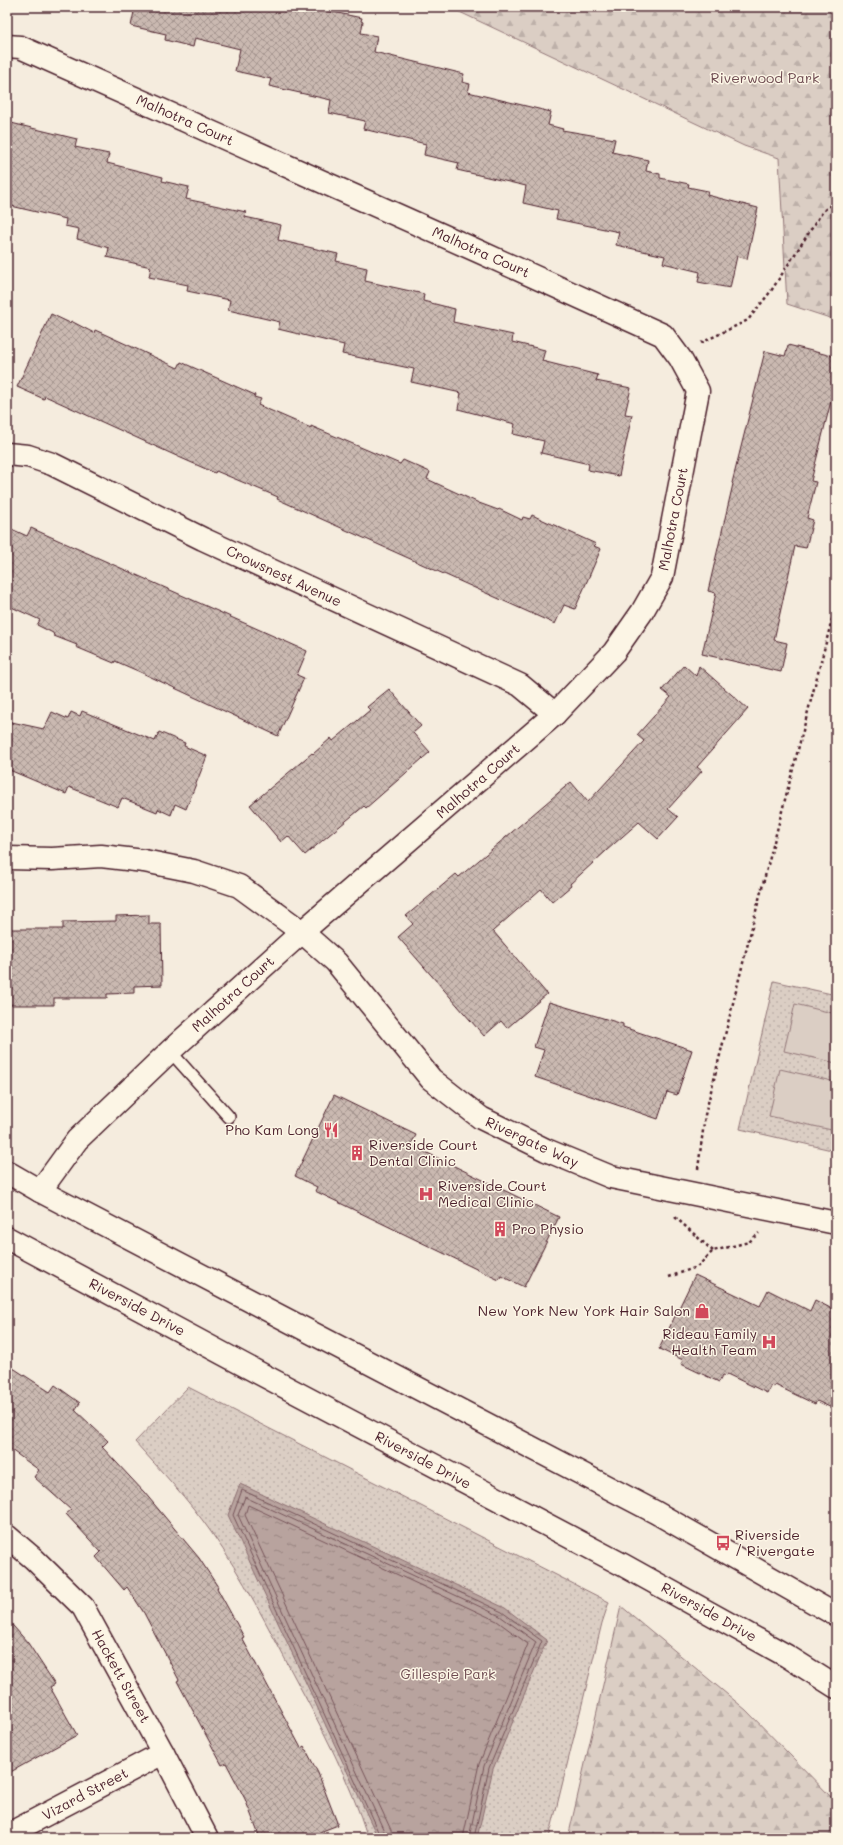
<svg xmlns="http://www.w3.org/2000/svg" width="843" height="1845" viewBox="0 0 843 1845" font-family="Mali,sans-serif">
<defs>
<pattern id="grass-dots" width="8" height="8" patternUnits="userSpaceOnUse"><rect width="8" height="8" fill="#dbcec4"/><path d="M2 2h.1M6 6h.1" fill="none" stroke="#bdb0a9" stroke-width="1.8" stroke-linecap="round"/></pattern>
<pattern id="forest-firs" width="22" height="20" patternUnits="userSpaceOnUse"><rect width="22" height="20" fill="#dbcec4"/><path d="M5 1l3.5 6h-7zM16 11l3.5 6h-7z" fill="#bdb0a9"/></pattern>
<pattern id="water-ripples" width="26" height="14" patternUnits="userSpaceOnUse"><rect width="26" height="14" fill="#b8a39e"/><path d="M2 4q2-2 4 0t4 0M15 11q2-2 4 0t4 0" fill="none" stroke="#988481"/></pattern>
<pattern id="building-cross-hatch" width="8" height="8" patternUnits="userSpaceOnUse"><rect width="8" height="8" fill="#cab9b1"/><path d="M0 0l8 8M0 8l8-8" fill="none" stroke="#a69690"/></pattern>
</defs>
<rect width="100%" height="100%" fill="#f5ecde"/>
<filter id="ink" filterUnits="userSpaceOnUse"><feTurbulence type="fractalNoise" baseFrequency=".025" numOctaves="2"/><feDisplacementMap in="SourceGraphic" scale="8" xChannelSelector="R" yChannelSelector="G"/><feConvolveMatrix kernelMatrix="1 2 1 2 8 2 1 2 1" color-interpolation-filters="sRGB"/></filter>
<g filter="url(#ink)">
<g fill="url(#grass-dots)" stroke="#927678">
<path d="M 774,981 L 836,995 L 836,1151 L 740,1129 Z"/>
<path d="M 188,1387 L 609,1602 L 602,1623 L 549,1838 L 368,1838 C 350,1781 322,1728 294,1676 C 268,1627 243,1577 211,1532 C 188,1499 161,1471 135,1442 Z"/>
</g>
<g fill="url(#forest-firs)" stroke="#927678">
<path d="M 449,7 L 836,7 L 836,320 L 787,304 L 779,158 L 744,146 Z"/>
<path d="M 621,1606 L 746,1710 L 836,1802 L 836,1838 L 568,1838 Z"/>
</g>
<g fill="#dbcec4" stroke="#927678">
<path d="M 795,1004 L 836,1014 L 836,1063 L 784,1051 Z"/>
<path d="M 780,1069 L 836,1082 L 836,1131 L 769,1116 Z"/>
</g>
<path fill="url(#water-ripples)" stroke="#8c6e70" d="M 240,1484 L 505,1608 L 547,1640 L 493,1769 L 477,1838 L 378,1838 L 228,1515 Z"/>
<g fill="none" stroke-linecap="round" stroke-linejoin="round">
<g stroke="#765459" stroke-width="1">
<path d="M 381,1838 L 233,1515 L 242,1490 L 502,1612 L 542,1641 L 489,1768 L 474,1838"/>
<path d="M 386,1838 L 385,1833 L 238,1515 L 245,1497 L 500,1616 L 536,1642 L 484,1766 L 469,1838"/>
<path d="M 392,1838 L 391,1830 L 245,1515 L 248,1505 L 497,1621 L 528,1644 L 479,1764 L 463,1838"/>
</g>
</g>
<g fill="url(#building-cross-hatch)" stroke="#4a1f2b">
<path d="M 135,7 L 329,7 L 328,11 L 362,18 L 361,21 L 363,22 L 361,33 L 377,36 L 374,52 L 464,74 L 462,82 L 470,84 L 468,92 L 551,112 L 548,125 L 563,129 L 562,130 L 615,139 L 612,152 L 648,160 L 646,171 L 660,174 L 660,178 L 689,184 L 688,187 L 708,191 L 707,195 L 758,208 L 747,259 L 737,256 L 730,288 L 698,282 L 700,272 L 663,263 L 665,256 L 616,245 L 619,232 L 556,219 L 558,211 L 523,203 L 526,186 L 457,170 L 459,163 L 424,155 L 426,144 L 363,129 L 365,121 L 329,113 L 331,100 L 269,86 L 271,79 L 235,71 L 240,49 L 195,38 L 193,47 L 165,40 L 166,34 L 131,26 Z"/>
<path d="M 7,122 L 77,139 L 75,147 L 109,154 L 107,163 L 163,177 L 162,181 L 189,187 L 186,199 L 246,212 L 245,217 L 281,225 L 278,240 L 338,254 L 336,261 L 367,268 L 365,281 L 424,294 L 423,301 L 455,309 L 453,322 L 513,335 L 512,342 L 545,350 L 542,361 L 598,375 L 596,381 L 631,388 L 625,414 L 632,415 L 619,476 L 588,470 L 589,464 L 541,453 L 544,441 L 513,434 L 515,424 L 458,409 L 461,393 L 411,382 L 414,369 L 342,354 L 344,345 L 278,329 L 280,322 L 228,310 L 230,300 L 187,291 L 188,285 L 149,277 L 151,267 L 107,257 L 109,248 L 77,239 L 79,229 L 65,226 L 66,219 L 7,205 Z"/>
<path d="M 51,314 L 70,323 L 71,321 L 94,333 L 95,330 L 104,334 L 178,368 L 181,362 L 255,395 L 254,397 L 261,399 L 258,405 L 311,428 L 311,426 L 400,464 L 403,460 L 430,472 L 427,479 L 479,503 L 498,510 L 499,509 L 522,520 L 523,517 L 530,519 L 532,515 L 596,544 L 594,546 L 601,549 L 575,609 L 564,605 L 555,624 L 277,499 L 278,497 L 216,471 L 215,473 L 181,458 L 45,396 L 44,399 L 17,387 Z"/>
<path d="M 788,345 L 836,357 L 836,381 L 811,481 L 816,482 L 807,518 L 813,520 L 806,548 L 795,546 L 774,640 L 787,643 L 781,672 L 702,654 L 716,593 L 708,591 L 733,484 L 732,483 L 765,351 L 785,356 Z"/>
<path d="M 7,527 L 27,536 L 31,528 L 307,651 L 297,675 L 304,678 L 278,736 L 138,671 L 115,661 L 114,663 L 76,647 L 77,645 L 54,636 L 53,633 L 37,625 L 40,620 L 7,605 Z"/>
<path d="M 684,665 L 696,676 L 699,666 L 748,709 L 697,767 L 702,771 L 668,809 L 678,817 L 658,839 L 639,822 L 606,851 L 570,884 L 571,886 L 552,902 L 541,889 L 493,931 L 547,994 L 507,1028 L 501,1021 L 484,1036 L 398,937 L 413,924 L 406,916 L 456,874 L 459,877 L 571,782 L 588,802 L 644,741 L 637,735 L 671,697 L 662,690 Z"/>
<path d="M 389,689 L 421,726 L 413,733 L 430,752 L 366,808 L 364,806 L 305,855 L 288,836 L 281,842 L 250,805 L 312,753 L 313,754 L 331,738 L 333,741 L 370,710 L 367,707 Z"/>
<path d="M 82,711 L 155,741 L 159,732 L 185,743 L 184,746 L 207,756 L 186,809 L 175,804 L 171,815 L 158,809 L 157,812 L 122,798 L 118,807 L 69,787 L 66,794 L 7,769 L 7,721 L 44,729 L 52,712 L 68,719 L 71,712 L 80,716 Z"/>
<path d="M 149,915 L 149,924 L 161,924 L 162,985 L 134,986 L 134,993 L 107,994 L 107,998 L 54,998 L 54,1005 L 7,1005 L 7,958 L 10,958 L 10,929 L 63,929 L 63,922 L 116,921 L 116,916 Z"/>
<path d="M 549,1002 L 623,1024 L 623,1027 L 692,1050 L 677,1095 L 667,1092 L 658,1119 L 535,1077 L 544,1050 L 534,1047 Z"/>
<path d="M 334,1095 L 416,1135 L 411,1145 L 559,1217 L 524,1287 L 501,1276 L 499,1280 L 315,1191 L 317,1187 L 295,1176 Z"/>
<path d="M 695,1275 L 760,1306 L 768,1290 L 810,1311 L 815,1300 L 836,1311 L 836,1410 L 817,1401 L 815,1404 L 775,1385 L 774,1387 L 771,1385 L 767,1393 L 727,1374 L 726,1376 L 723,1375 L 719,1382 L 681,1364 L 683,1360 L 659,1349 Z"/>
<path d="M 7,1364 L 50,1392 L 55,1385 L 80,1403 L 75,1410 L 108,1441 L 102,1447 L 144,1492 L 199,1558 L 218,1587 L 217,1588 L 244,1637 L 242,1638 L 301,1748 L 304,1746 L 318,1773 L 338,1825 L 304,1838 L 260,1838 L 245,1799 L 226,1763 L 222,1765 L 177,1681 L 179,1680 L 144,1613 L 127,1587 L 124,1590 L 96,1557 L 101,1552 L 66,1514 L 71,1510 L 34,1477 L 39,1470 L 7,1447 Z"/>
<path d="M 7,1619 L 28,1643 L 55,1684 L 50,1687 L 77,1735 L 7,1774 Z"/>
</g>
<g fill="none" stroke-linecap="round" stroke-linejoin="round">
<g stroke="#4a1f2b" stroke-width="14">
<path id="lane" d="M 170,1051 L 229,1117"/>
</g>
<g stroke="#4a1f2b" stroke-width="25">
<g id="street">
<path d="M 7,46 L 20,47 L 480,252 L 663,335 L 680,358 L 698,391 L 662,577 L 642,612 L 614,652 L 555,714 L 302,932 L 170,1051 L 77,1140 L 40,1191"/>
<path d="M 7,454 L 28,456 L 52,464 L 203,539 L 520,685 L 555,714"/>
<path d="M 7,858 L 52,859 L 101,856 L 144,861 L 194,871 L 239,886 L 302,932 L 336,962 L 431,1079 L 481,1118 L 546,1150 L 611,1177 L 836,1223"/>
<path d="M 7,1536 L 34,1559 L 83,1607 L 163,1753 L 207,1838"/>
<path d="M 7,1835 L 163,1753"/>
</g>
</g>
<g stroke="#4a1f2b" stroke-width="25">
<g id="primary">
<path d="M 7,1172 L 40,1191 L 655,1512 L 836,1615"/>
<path d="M 7,1238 L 259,1373 L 623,1565 L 787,1656 L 836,1687"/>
</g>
</g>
<g stroke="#4a1f2b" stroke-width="2.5" stroke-dasharray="3 3" stroke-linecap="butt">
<path d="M 701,343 L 748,320 L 771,291 L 823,211 L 836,201"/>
<path d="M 698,1169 L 705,1115 L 757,907 L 836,604"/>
<path d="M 675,1217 L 713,1251"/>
<path d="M 669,1277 L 697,1267 L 713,1251 L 749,1242 L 759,1233"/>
</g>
<use href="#lane" stroke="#fcf5e5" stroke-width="11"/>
<use href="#street" stroke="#fcf5e5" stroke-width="22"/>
<use href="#primary" stroke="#fcf5e5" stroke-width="22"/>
</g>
</g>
<defs>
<g id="restaurant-bare" transform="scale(1.2)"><path d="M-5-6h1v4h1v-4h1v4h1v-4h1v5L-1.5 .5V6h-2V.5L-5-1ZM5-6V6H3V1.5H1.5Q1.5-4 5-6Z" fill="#d1495b" stroke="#fcf5e5" stroke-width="2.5" paint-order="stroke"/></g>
<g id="building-bare" transform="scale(1.2)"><path d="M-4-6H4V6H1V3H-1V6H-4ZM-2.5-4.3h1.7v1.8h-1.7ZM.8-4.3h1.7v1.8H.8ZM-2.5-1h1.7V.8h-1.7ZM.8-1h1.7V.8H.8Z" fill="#d1495b" stroke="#fcf5e5" stroke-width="2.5" paint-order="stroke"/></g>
<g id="hospital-bare" transform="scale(1.2)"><path d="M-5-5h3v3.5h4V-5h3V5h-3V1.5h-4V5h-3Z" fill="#d1495b" stroke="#fcf5e5" stroke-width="2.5" paint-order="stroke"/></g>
<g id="shop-bare" transform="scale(1.2)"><path d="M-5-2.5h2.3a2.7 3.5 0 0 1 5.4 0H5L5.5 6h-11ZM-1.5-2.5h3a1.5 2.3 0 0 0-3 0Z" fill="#d1495b" stroke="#fcf5e5" stroke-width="2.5" paint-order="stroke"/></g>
<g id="bus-bare" transform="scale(1.2)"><path d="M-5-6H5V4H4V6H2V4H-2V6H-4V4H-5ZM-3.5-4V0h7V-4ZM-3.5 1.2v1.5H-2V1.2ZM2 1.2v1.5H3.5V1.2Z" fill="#d1495b" stroke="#fcf5e5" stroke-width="2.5" paint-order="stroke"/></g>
</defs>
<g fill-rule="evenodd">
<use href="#restaurant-bare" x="331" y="1130"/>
<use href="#building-bare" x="357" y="1153"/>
<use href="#hospital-bare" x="426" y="1194"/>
<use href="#building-bare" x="500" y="1229"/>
<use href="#shop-bare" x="702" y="1311"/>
<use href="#hospital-bare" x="769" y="1342"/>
<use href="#bus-bare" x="723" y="1543"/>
</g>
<g text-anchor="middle" stroke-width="3" stroke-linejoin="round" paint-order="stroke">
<g font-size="14" fill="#6e4b51" stroke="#fcf5e5">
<text x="765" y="83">Riverwood Park</text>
<text x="448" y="1679">Gillespie Park</text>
</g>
<g font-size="14" fill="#4a1f2b" stroke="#fcf5e5">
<text transform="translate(185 120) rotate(24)" y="5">Malhotra Court</text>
<text transform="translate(481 252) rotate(24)" y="5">Malhotra Court</text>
<text transform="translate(673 519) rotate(-79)" y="5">Malhotra Court</text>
<text transform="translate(284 576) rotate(25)" y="5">Crowsnest Avenue</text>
<text transform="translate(478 781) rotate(-41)" y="5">Malhotra Court</text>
<text transform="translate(233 994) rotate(-42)" y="5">Malhotra Court</text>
<text transform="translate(532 1142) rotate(25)" y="5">Rivergate Way</text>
<text transform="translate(137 1307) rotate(28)" y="5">Riverside Drive</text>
<text transform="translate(423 1460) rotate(28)" y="5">Riverside Drive</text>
<text transform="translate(709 1612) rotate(29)" y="5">Riverside Drive</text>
<text transform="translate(121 1676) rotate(61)" y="5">Hackett Street</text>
<text transform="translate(85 1794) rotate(-28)" y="5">Vizard Street</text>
</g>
<g font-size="14" fill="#4a1f2b" stroke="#fcf5e5" text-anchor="start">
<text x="319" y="1135" text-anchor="end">Pho Kam Long</text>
<text x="369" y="1150">Riverside Court<tspan x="369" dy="16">Dental Clinic</tspan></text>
<text x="438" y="1191">Riverside Court<tspan x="438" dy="16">Medical Clinic</tspan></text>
<text x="512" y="1234">Pro Physio</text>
<text x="690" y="1316" text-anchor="end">New York New York Hair Salon</text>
<text x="757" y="1339" text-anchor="end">Rideau Family<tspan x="757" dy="16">Health Team</tspan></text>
<text x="735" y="1540">Riverside<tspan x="735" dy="16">/ Rivergate</tspan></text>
</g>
</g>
<rect width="843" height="1845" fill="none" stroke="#fcf5e5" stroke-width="24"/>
<rect x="12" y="12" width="819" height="1821" fill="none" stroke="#4a1f2b" stroke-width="1.5" filter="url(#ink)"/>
</svg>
